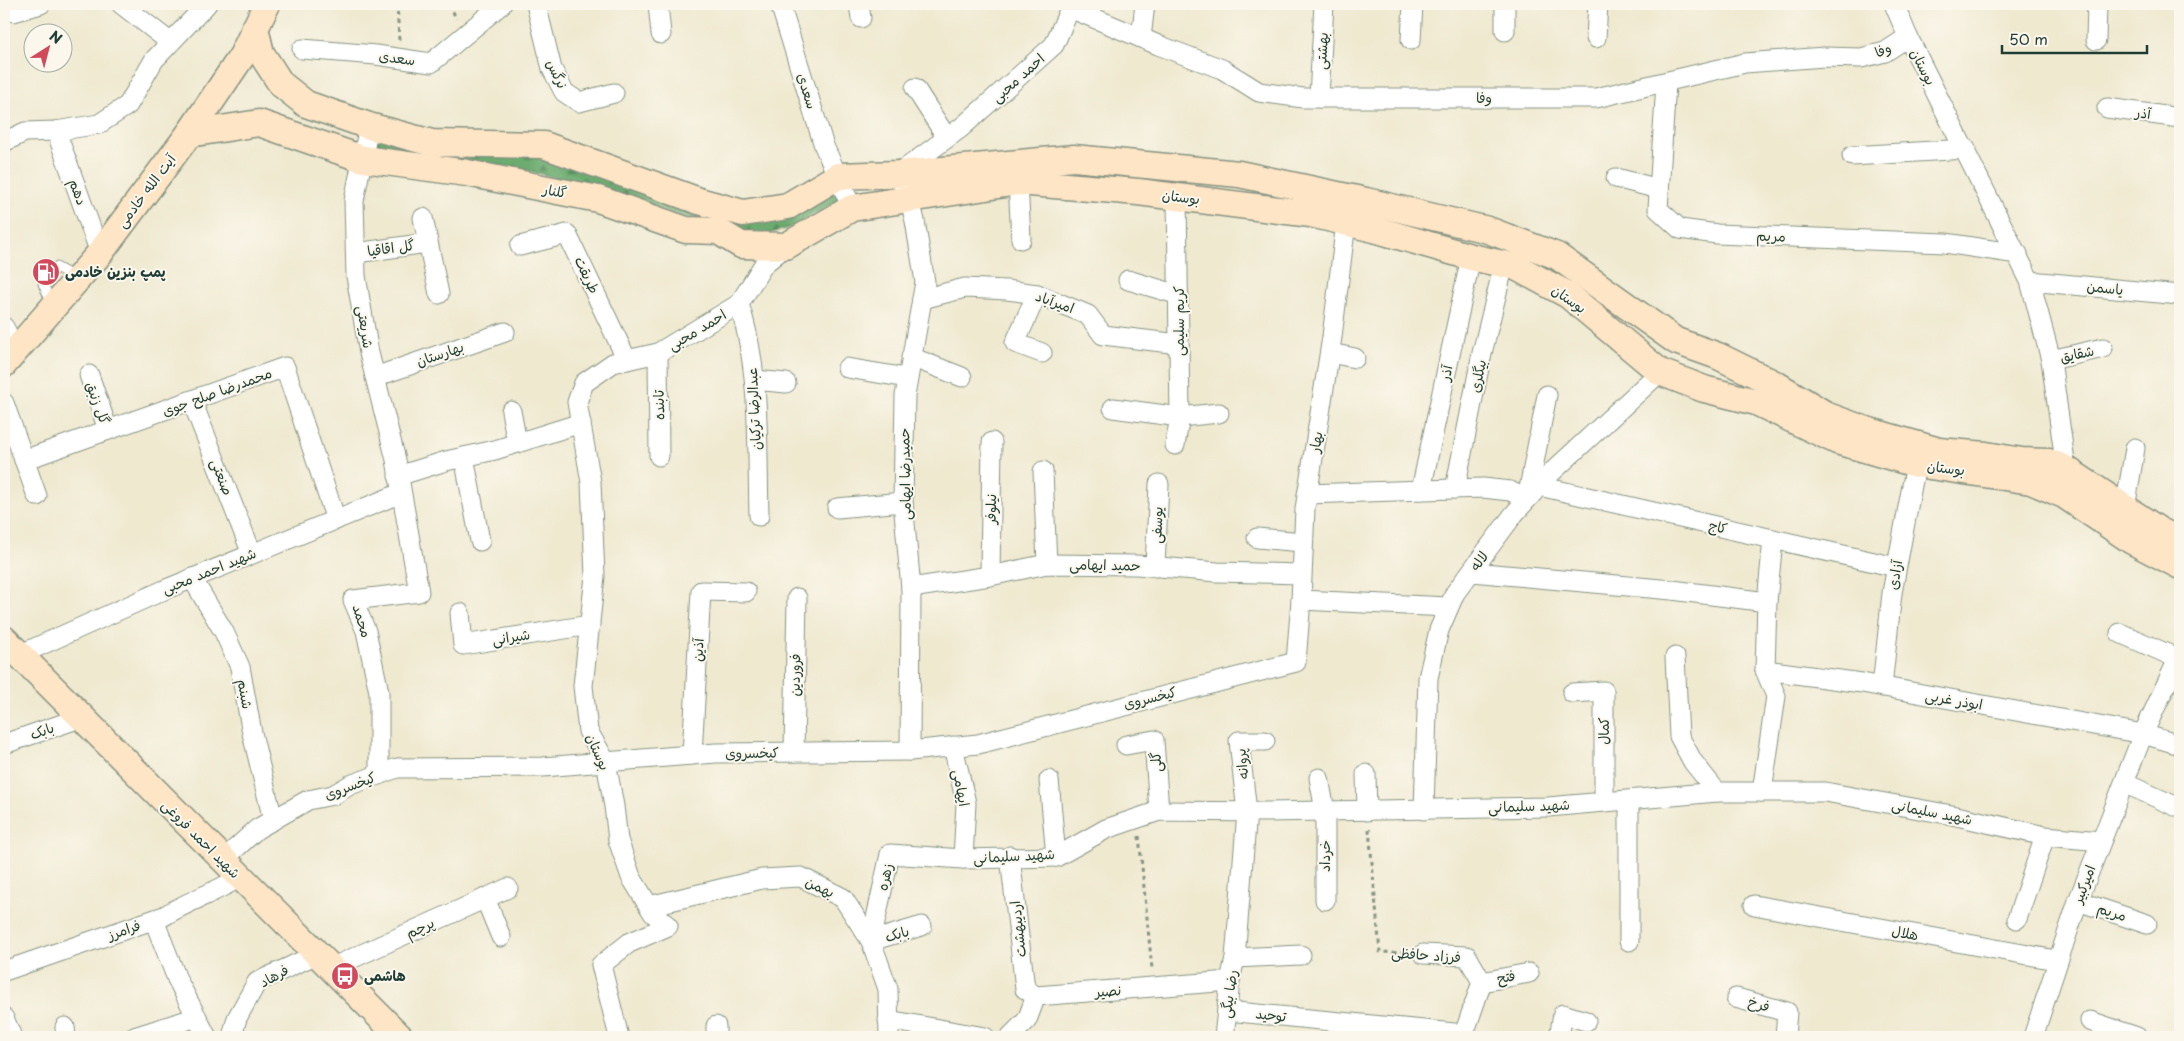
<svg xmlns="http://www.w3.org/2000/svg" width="2184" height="1041" viewBox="0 0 2184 1041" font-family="'Playpen Sans','Playpen Sans Arabic',sans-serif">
<defs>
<pattern id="forest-firs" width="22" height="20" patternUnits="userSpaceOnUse" patternTransform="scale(1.25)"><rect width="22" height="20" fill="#6cac6f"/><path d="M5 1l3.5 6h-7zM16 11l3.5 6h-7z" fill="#588d5c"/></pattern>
</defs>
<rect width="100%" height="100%" fill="#fbf7ec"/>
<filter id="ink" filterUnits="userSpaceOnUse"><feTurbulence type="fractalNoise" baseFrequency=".02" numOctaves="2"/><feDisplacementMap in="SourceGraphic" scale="10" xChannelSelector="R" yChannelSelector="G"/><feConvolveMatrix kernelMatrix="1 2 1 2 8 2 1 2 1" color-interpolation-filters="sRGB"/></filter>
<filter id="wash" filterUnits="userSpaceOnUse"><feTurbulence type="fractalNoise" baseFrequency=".0096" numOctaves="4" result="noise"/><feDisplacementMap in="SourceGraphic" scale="20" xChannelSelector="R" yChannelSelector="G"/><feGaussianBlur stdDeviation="1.12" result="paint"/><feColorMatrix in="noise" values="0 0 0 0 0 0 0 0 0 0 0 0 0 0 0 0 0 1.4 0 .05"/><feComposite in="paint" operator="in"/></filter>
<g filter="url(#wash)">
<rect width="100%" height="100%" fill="#efe9d0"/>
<path fill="url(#forest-firs)" stroke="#467452" d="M 376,134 L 543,152 L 742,219 L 832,184 L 840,200 L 789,228 L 754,238 L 560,179 L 513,167 L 429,161 L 372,153 Z"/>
</g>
<g filter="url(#ink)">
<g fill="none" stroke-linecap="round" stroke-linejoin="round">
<g stroke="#879382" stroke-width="11">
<path id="lane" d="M 52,304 L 43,284 L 56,267 L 76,278"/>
</g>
<g stroke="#879382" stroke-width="21">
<g id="street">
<path d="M 4,4 L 14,12 L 41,4"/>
<path d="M 121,4 L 170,42"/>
<path d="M 536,4 L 552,69 L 564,92 L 579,102 L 614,93"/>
<path d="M 658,4 L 661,34"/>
<path d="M 780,4 L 824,146 L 852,208"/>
<path d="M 859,4 L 861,18"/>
<path d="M 1894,4 L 1908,37 L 2030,281 L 2051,360 L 2066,469"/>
<path d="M 1070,8 L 1158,45 L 1222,69 L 1259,92 L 1303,98 L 1596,98 L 1745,63 L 1824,57 L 1861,58 L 1885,52 L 1908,37"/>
<path d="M 1505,31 L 1505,4"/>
<path d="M 1141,38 L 1145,4"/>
<path d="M 1596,38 L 1598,4"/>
<path d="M 1411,40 L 1413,4"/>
<path d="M 2096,40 L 2097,4"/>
<path d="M 302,49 L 376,55 L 431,63 L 502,4"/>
<path d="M 1666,83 L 1658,209 L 1680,229 L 1717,234 L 1945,243 L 2018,254"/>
<path d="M 915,88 L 947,138"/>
<path d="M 1319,98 L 1324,4"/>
<path d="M 2107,108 L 2180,118"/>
<path d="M 369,126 L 354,201 L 356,276 L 369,353 L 396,460 L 419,592 L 353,600 L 366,631 L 379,692 L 379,775"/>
<path d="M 56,131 L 100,253"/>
<path d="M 4,142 L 25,132 L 56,131 L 99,124 L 128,105 L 154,60 L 207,4"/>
<path d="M 1852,156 L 1966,149"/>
<path d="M 1616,178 L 1659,189"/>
<path d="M 1018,182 L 1021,239"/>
<path d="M 423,218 L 439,294"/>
<path d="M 520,246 L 567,234 L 627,360"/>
<path d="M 356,253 L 427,243"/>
<path d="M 1128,280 L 1179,295"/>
<path d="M 2030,281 L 2180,295"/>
<path d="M 1037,294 L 1015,343 L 1042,353"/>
<path d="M 922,299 L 965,288 L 1007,290 L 1037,294 L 1088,315 L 1103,335 L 1179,344"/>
<path d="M 739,304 C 761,371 757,446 759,516"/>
<path d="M 4,327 L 16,350"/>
<path d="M 658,353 L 659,456"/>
<path d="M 1330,353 L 1355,358"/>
<path d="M 911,357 L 962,377"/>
<path d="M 2051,360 L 2103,348"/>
<path d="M 847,368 L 907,378"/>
<path d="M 89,375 L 108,430"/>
<path d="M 375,377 L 505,332"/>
<path d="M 755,380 L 786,383"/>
<path d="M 192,401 L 252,554"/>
<path d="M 4,403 L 37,496"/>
<path d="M 1113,408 L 1180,417 L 1219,413"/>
<path d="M 511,411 L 517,443"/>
<path d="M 1175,445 L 1180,417 L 1177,197"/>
<path d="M 464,457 L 480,541"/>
<path d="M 24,460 L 285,367 L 336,520"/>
<path d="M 1043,471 L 1047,564"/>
<path d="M 398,476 L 446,461 L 495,450 L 581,423"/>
<path d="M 1539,486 L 1896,567"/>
<path d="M 1455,489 L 1482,353 L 1504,264"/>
<path d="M 1421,490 L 1471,257"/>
<path d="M 1307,494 L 1483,488 L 1510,491 L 1527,499 L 1547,395"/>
<path d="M 837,508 L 903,502"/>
<path d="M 2125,509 L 2135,448"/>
<path d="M 1257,538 L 1303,542"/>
<path d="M 1155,567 L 1159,484"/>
<path d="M 1472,572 L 1672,590 L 1767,602"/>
<path d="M 990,576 L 992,442"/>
<path d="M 192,578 L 224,632 L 240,667 L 252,733 L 273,820"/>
<path d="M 911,588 L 990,576 L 1047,564 L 1137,565 L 1217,572 L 1301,574"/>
<path d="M 1301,600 L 1448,607"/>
<path d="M 460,613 L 463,645 L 590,625"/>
<path d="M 2120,633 L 2179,659"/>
<path d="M 19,655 L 164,590 L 401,493"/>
<path d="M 1675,657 L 1679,736 L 1693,762 L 1717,792"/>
<path d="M 1765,670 L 1862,683 L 2143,734 L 2180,745"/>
<path d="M 1882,687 L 1892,593 L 1916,464"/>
<path d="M 1572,693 L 1604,691 L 1604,802"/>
<path d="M 4,744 L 80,718"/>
<path d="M 1126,745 L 1154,740 L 1159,811"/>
<path d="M 953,746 L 966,803 L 963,859"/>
<path d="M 910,751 L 911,588 L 903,502 L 905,396 L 925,282 L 915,221 L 910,200 L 898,174 L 962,127 L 1054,45 L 1072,4"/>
<path d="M 794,752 L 797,598"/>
<path d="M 692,755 L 701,591 L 746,592"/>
<path d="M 1366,774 L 1367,811"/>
<path d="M 1319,778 L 1325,811 L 1325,900"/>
<path d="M 1049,780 L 1056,857"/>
<path d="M 2124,783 L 2175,806"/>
<path d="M 1762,792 L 1776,696 L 1765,670 L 1767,602 L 1773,539"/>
<path d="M 1629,800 L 1629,941"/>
<path d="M 1424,810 L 1428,678 L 1439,630 L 1455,593 L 1514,514 L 1551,473 L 1660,372"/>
<path d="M 1010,856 L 1025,989 L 1036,996"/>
<path d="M 223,860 L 257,829 L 308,800 L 333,795 L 350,785 L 397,768 L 543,767 L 716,753 L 910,751 L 978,744 L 1296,662 L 1301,600 L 1305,509 L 1332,337 L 1346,222"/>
<path d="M 485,898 L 501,937"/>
<path d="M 2078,901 L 2147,924"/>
<path d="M 1754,905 L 2056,960"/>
<path d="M 649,906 L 762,879 L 801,877 L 843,898 L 871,941 L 888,989 L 889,1037"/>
<path d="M 2017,919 L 2045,836"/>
<path d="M 154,920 L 177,979 L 207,1037"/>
<path d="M 922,926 L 871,941 L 890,854 L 963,859 L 1056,857 L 1106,829 L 1159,811 L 1267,812 L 1548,807 L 1717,792 L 1825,792 L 1952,815 L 2045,836 L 2101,841"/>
<path d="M 1423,954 L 1467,956 L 1482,982 L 1463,1037"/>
<path d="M 1235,958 L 1301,955"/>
<path d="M 331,968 L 508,888"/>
<path d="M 4,971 L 164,916 C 188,901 215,893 240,877"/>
<path d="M 1482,982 L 1529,973"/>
<path d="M 1736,998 L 1787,1012 L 1785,1037"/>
<path d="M 1227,1011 L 1465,1034"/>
<path d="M 4,1018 L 12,1037"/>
<path d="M 888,1020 L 985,1037"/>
<path d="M 2090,1021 L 2137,1037"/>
<path d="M 65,1027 L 66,1037"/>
<path d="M 134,1037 L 197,1017"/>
<path d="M 232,1037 L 237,1018 L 257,982 L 317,954"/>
<path d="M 619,1037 L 601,965 L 629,943 L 668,926 L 653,913 L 631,877 L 618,840 L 614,806 L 606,762 L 588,731 L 583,686 L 595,576 L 591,482 L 577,402 L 584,383 L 613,363 L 658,353 L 739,304 L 764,264 L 786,246"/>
<path d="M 716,1037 L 716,1026"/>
<path d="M 1010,1037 L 1027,1020 L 1036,996 L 1230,981"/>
<path d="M 1224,1037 L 1230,981 L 1235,958 L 1247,812 L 1239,741 L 1265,741"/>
<path d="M 1559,1037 L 1563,1014 L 1586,1021"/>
<path d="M 2033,1037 L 2078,901 L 2143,734 L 2180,655"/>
</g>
</g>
<g stroke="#879382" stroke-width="29">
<g id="secondary">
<path d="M 255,28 L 261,53 L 281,84 L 306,104 L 369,126 L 432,143 L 544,145 L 699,201 L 743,213 L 788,206 L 838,176 L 898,174 L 1074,158 L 1239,174 L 1366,201 L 1488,230 L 1557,256 L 1676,341 L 1718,356 L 1777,385 L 1828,416 L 1866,430 L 1939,451 L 1986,455 L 2022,461 L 2049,462 L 2066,469 L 2160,531 L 2180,541"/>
<path d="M 189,134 L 259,123 L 363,159 L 467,173 L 598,199 L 686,230 L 718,231 L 741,245 L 786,246 L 852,208 L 1018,182 L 1138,192 L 1311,214 L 1374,229 L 1471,257 L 1516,267 L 1568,295 L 1660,372 L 1704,389 L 1756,402 L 1837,441 L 1916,464 L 2031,481 L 2064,495 L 2132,541 L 2180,566"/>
<path d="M 4,364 L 100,253 L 189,134 L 242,56 L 267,4"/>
<path d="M 4,639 L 400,1037"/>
</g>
</g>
<g stroke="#879382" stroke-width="3" stroke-dasharray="4 4" stroke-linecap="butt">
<path d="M 397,4 L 399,40"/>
<path d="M 450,4 L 456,19"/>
<path d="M 1369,829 L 1380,952 L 1405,953"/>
<path d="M 1139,836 L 1152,969"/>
</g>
<use href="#lane" stroke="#fff" stroke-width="9"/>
<use href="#street" stroke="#fff" stroke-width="19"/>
<use href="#secondary" stroke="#fde5c5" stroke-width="26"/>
</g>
</g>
<defs>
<g id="fuel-disc" transform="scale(1.4375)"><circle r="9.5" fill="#d1495b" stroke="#fbf7ec"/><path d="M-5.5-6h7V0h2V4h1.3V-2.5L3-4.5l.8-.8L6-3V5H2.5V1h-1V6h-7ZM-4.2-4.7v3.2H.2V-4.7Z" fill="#fff"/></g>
<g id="bus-disc" transform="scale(1.4375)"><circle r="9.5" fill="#d1495b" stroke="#fbf7ec"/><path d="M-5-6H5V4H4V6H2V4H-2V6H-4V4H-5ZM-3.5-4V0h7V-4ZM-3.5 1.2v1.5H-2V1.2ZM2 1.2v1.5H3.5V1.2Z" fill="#fff"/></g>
</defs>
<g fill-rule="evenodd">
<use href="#fuel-disc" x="46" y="272"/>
<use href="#bus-disc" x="345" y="976"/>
</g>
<g text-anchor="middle" stroke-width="4" stroke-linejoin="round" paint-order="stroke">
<g font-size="14" fill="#1f3d34" stroke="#fbf7ec">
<text transform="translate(1883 50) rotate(-23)" y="5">وفا</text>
<text transform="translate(1322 51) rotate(-87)" y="5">بهشتی</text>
<text transform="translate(397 58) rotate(8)" y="5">سعدی</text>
<text transform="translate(1923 67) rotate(63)" y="5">بوستان</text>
<text transform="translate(557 74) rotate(65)" y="5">نرگس</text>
<text transform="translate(1018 78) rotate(-42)" y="5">احمد محبی</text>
<text transform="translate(807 91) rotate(73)" y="5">سعدی</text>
<text x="1484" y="103">وفا</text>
<text transform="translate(2143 113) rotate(7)" y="5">آذر</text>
<text transform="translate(146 191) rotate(-53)" y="5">آیت الله خادمی</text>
<text transform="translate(555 191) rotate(11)" y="5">گلنار</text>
<text transform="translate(78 192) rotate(70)" y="5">دهم</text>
<text transform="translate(1181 197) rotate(7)" y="5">بوستان</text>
<text transform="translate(1771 236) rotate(2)" y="5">مریم</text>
<text transform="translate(391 248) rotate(-8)" y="5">گل اقاقیا</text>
<text transform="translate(587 275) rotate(65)" y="5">طریقت</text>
<text transform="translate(2105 288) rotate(6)" y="5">یاسمن</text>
<text transform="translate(1569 299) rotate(35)" y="5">بوستان</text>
<text transform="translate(1055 302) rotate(20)" y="5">امیرآباد</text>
<text transform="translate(1179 321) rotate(-90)" y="5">کریم سلیمی</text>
<text transform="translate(365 327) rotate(81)" y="5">شریعتی</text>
<text transform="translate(697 330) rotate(-31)" y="5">احمد محبی</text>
<text transform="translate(440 354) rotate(-19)" y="5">بهارستان</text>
<text transform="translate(2077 354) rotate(-12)" y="5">شقایق</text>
<text transform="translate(1446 373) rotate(-78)" y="5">آذر</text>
<text transform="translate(1478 376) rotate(-78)" y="5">بیگلری</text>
<text transform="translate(217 392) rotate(-20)" y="5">محمدرضا صلح جوی</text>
<text transform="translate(98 403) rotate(70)" y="5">گل زنبق</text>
<text transform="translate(659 405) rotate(-91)" y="5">تابنده</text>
<text transform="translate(754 409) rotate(-93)" y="5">عبدالرضا ترکیان</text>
<text transform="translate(1316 442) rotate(-81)" y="5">بهار</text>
<text transform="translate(1946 468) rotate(7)" y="5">بوستان</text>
<text transform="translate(905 474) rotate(-91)" y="5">حمیدرضا ایهامی</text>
<text transform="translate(222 477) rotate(69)" y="5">صنعتی</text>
<text transform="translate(991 509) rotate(-89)" y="5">نیلوفر</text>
<text transform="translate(1157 525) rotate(-88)" y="5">یوسفی</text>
<text transform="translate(1718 527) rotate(13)" y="5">کاج</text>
<text transform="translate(1479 561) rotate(-54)" y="5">لاله</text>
<text transform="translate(1105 565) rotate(1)" y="5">حمید ایهامی</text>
<text transform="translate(209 571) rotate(-22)" y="5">شهید احمد محبی</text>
<text transform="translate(1895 575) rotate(-81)" y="5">آزادی</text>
<text transform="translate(362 621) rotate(73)" y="5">محمد</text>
<text transform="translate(511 637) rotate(-9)" y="5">شیرانی</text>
<text transform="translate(698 650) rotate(-87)" y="5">آذین</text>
<text transform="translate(795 675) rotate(-89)" y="5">فروردین</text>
<text transform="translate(245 694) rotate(80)" y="5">شبنم</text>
<text transform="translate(1150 698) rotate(-14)" y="5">کیخسروی</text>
<text transform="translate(1954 700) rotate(10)" y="5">ابوذر غربی</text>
<text transform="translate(42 731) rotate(-19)" y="5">بابک</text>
<text transform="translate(1604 731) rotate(-90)" y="5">کمال</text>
<text transform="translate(598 752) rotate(66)" y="5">بوستان</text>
<text transform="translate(752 753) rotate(-1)" y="5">کیخسروی</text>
<text transform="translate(1156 762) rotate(-94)" y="5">گلی</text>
<text transform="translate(1242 764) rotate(-96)" y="5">پروانه</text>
<text transform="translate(350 786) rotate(-21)" y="5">کیخسروی</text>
<text transform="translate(961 788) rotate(80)" y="5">ایهامی</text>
<text transform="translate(1529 806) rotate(-2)" y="5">شهید سلیمانی</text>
<text transform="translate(1932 812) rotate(11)" y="5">شهید سلیمانی</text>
<text transform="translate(201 839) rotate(45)" y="5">شهید احمد فروغی</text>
<text transform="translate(1014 856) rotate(-3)" y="5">شهید سلیمانی</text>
<text transform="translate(1325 856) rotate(-90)" y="5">خرداد</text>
<text transform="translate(885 877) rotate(-78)" y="5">زهره</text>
<text transform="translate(2084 884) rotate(-69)" y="5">امیرکبیر</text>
<text transform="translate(820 887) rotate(26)" y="5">بهمن</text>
<text transform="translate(2112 912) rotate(18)" y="5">مریم</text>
<text transform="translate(420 928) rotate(-25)" y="5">پرچم</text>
<text transform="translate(1018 929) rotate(-96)" y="5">اردیبهشت</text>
<text transform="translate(124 930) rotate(-19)" y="5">فرامرز</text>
<text transform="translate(1905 933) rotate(10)" y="5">هلال</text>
<text transform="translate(897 934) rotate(-16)" y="5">بابک</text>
<text transform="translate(1426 955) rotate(4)" y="5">فرزاد حافظی</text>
<text transform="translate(274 976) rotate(-29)" y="5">فرهاد</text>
<text transform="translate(1506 977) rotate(-12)" y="5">فتح</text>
<text transform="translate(1108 991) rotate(-4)" y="5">نصیر</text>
<text transform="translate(1229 994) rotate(-82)" y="5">رضا بیگی</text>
<text transform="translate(1759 1004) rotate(16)" y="5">فرخ</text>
<text transform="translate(1271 1015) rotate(6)" y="5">توحید</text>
</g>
<g font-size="14" font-weight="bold" fill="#1f3d34" stroke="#fbf7ec" text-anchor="start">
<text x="65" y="277">پمپ بنزین خادمی</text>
<text x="364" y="981">هاشمی</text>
</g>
</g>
<rect width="2184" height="1041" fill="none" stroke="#fbf7ec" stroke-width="20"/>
<g transform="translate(48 48) rotate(36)"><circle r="24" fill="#fbf7ec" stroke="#a3ada2"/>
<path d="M0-4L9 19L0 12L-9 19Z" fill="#d1495b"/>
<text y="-8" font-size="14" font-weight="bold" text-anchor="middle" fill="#1f3d34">N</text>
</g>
<path d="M2002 45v8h145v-8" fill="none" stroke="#1f3d34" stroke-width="2.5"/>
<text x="2009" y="45" font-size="15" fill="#1f3d34" stroke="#fbf7ec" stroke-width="4" paint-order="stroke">50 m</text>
</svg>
